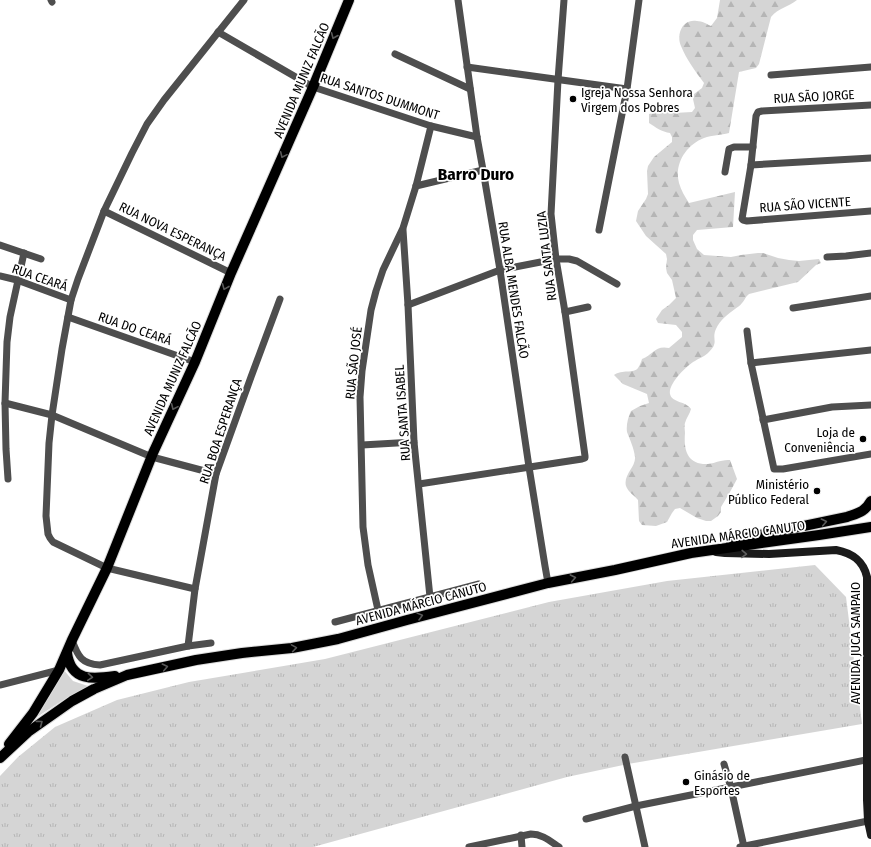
<svg xmlns="http://www.w3.org/2000/svg" width="871" height="847" viewBox="0 0 871 847" font-family="'Fira Sans Condensed',sans-serif">
<defs>
<pattern id="grass-tufts" width="24" height="20" patternUnits="userSpaceOnUse"><rect width="24" height="20" fill="#d5d5d5"/><path d="M3 7l-1-3M5 7V3M7 7l1-3M15 17l-1-3M17 17v-4M19 17l1-3" fill="none" stroke="#b5b5b5"/></pattern>
<pattern id="forest-firs" width="22" height="20" patternUnits="userSpaceOnUse"><rect width="22" height="20" fill="#d5d5d5"/><path d="M5 1l3.5 6h-7zM16 11l3.5 6h-7z" fill="#b5b5b5"/></pattern>
</defs>
<rect width="100%" height="100%" fill="#fff"/>
<path fill="url(#grass-tufts)" d="M 815,565 L 846,597 L 862,724 L 628,764 L 567,777 L 313,847 L 0,847 L 0,776 L 18,757 L 55,727 L 117,700 L 189,682 L 325,659 L 549,602 L 667,581 Z"/>
<path fill="url(#forest-firs)" d="M 720,0 L 797,0 C 789,7 778,8 771,17 L 759,64 L 756,68 L 739,72 L 729,133 C 721,135 712,135 704,138 C 686,145 674,164 679,183 C 681,190 685,197 689,203 L 735,192 L 733,227 L 697,230 L 693,235 L 693,240 L 697,249 L 704,255 L 731,257 L 741,255 L 758,253 L 763,253 L 778,258 L 789,260 L 799,261 L 819,259 L 821,263 L 816,265 L 798,282 L 749,294 C 745,297 745,300 742,303 C 740,306 737,307 735,309 C 728,314 720,320 716,329 C 711,340 720,342 708,353 C 704,357 699,358 695,361 C 687,365 668,384 670,394 C 672,403 686,401 691,409 C 690,414 686,418 685,423 C 684,426 685,430 685,433 C 684,446 685,462 703,464 C 712,465 721,459 730,460 L 737,479 L 730,492 L 721,507 L 721,512 L 718,516 L 711,521 L 706,521 L 697,518 L 680,508 L 675,509 L 672,513 L 667,522 L 656,526 L 642,525 L 639,521 L 638,500 C 634,495 628,492 626,486 C 623,475 636,467 635,457 C 634,448 630,440 627,432 C 626,426 628,417 631,411 L 640,406 L 649,403 L 647,394 L 623,384 L 614,375 C 622,369 634,374 638,368 C 640,365 641,362 642,359 C 653,355 655,345 669,348 L 682,337 L 682,332 L 676,325 L 658,323 L 656,319 L 662,310 L 669,305 L 676,298 L 672,280 L 667,273 L 666,268 L 667,259 L 666,254 L 646,236 L 636,221 L 638,211 L 646,199 L 648,194 L 647,171 L 648,166 L 654,157 L 672,142 L 672,137 L 670,133 C 662,132 655,127 649,123 L 649,114 L 664,110 L 669,111 L 674,113 L 692,112 L 695,108 L 693,99 L 694,94 L 702,88 L 704,83 C 696,72 686,59 681,46 C 676,35 682,18 697,21 C 702,21 707,24 711,26 L 717,18 Z"/>
<path fill="#d5d5d5" d="M 63,669 L 73,681 L 88,686 L 60,702 L 31,721 L 53,690 Z"/>
<g fill="none" stroke-linecap="round" stroke-linejoin="round">
<g stroke="#dbdbdb" stroke-width="12">
<g id="primary">
<path d="M 731,541 L 847,517 C 858,513 865,512 871,501"/>
<path d="M 67,653 C 71,682 93,679 115,676"/>
<path d="M 9,744 L 33,713 L 59,670 L 72,640 L 107,568 L 153,453 L 195,362 L 231,273 L 313,87 L 349,0"/>
<path d="M 0,758 L 28,732 L 72,701 L 94,689 L 127,675 L 196,660 L 242,653 L 292,648 L 338,639 L 407,620 L 548,583 L 615,570 L 691,553 L 819,535 L 871,527"/>
</g>
</g>
<g stroke="#4e4e4e" stroke-width="7">
<path d="M 51,0 L 52,2"/>
<path d="M 458,0 L 477,137 L 483,170 L 500,270 L 529,467 L 545,566 L 548,583"/>
<path d="M 218,32 L 313,87 L 431,126 L 477,137"/>
<path d="M 395,54 L 470,89"/>
<path d="M 467,67 L 627,89"/>
<path d="M 771,75 L 871,67"/>
<path d="M 871,105 L 762,111 L 758,112 L 756,116 L 751,165 L 742,219 L 743,220 L 747,221 L 871,211"/>
<path d="M 751,165 L 871,158"/>
<path d="M 725,172 L 729,149 L 734,147 L 753,147"/>
<path d="M 416,186 L 483,170"/>
<path d="M 104,211 L 231,273"/>
<path d="M 403,230 L 408,305 L 414,442 L 430,597"/>
<path d="M 599,230 L 627,89 L 639,0"/>
<path d="M 0,245 L 41,259"/>
<path d="M 827,257 L 846,256 L 871,253"/>
<path d="M 0,276 L 17,280 L 71,300"/>
<path d="M 408,305 L 500,270 L 556,259 L 569,259 L 577,261 L 617,284"/>
<path d="M 793,308 L 871,296"/>
<path d="M 565,312 L 588,307"/>
<path d="M 68,317 L 195,362"/>
<path d="M 747,331 L 751,363 L 774,469 L 783,469 L 871,454"/>
<path d="M 751,363 L 871,350"/>
<path d="M 5,403 L 52,415 L 152,457 L 216,474"/>
<path d="M 763,420 L 832,407 L 871,405"/>
<path d="M 362,445 L 414,442"/>
<path d="M 8,479 L 6,449 L 5,403 L 7,342 L 10,317 L 24,253"/>
<path d="M 419,484 L 582,459 L 585,458 L 585,456 L 565,312 L 556,259 L 551,214 L 558,80 L 564,0"/>
<path d="M 195,589 L 107,568 L 53,542 L 50,538 L 48,534 L 46,516 L 49,443 L 52,415 L 62,349 L 71,300 L 78,279 L 104,211 L 132,153 L 147,124 L 164,100 L 244,0"/>
<path d="M 378,610 L 368,565 L 363,527 L 360,397 L 362,371 L 371,310 L 376,291 L 383,270 L 403,228 L 416,186 L 431,126"/>
<path d="M 335,622 L 479,584"/>
<path d="M 72,640 C 78,657 82,664 100,665 L 188,646 L 211,643"/>
<path d="M 188,646 L 195,589 L 216,474 L 251,377 L 280,299"/>
<path d="M 0,685 L 59,670"/>
<path d="M 625,757 L 645,847"/>
<path d="M 724,764 L 731,788 L 744,847"/>
<path d="M 586,819 L 636,806 L 871,759"/>
<path d="M 521,835 L 522,847"/>
<path d="M 469,847 L 531,834 C 542,834 550,841 559,847"/>
<path d="M 740,847 L 868,821"/>
</g>
<path stroke="#1b1b1b" stroke-width="8" d="M 716,552 L 725,553 L 769,554 L 836,550 C 852,553 863,560 867,577 L 867,800 L 868,821 L 871,835"/>
<use href="#primary" stroke="#000" stroke-width="10"/>
</g>
<defs><path id="oneway-chevron" d="M-2-3.5L2.5 0L-2 3.5" fill="none" stroke-width="1.6" stroke-linecap="round" stroke-linejoin="round"/></defs>
<g stroke="#595959">
<use href="#oneway-chevron" transform="translate(334 36) rotate(113)"/>
<use href="#oneway-chevron" transform="translate(283 155) rotate(114)"/>
<use href="#oneway-chevron" transform="translate(225 287) rotate(112)"/>
<use href="#oneway-chevron" transform="translate(174 407) rotate(114)"/>
<use href="#oneway-chevron" transform="translate(824 522) rotate(-12)"/>
<use href="#oneway-chevron" transform="translate(573 578) rotate(-11)"/>
<use href="#oneway-chevron" transform="translate(420 616) rotate(-15)"/>
<use href="#oneway-chevron" transform="translate(294 648) rotate(-9)"/>
<use href="#oneway-chevron" transform="translate(165 667) rotate(-12)"/>
<use href="#oneway-chevron" transform="translate(90 677) rotate(5)"/>
<use href="#oneway-chevron" transform="translate(40 723) rotate(-37)"/>
</g>
<use stroke="#5f5f5f" href="#oneway-chevron" transform="translate(744 554) rotate(2)"/>
<g fill="#000" stroke="#fff" stroke-width="1.5">
<circle cx="573" cy="99" r="4"/>
<circle cx="863" cy="439" r="4"/>
<circle cx="817" cy="491" r="4"/>
<circle cx="686" cy="782" r="4"/>
</g>
<g text-anchor="middle" stroke-width="3.5" stroke-linejoin="round" paint-order="stroke">
<g font-size="13" fill="#000" stroke="#fff">
<text transform="translate(301 80) rotate(-67)" y="5">AVENIDA MUNIZ FALCÃO</text>
<text transform="translate(380 96) rotate(18)" y="5">RUA SANTOS DUMMONT</text>
<text transform="translate(814 96) rotate(-3)" y="5">RUA SÃO JORGE</text>
<text transform="translate(805 204) rotate(-4)" y="5">RUA SÃO VICENTE</text>
<text transform="translate(173 231) rotate(26)" y="5">RUA NOVA ESPERANÇA</text>
<text transform="translate(546 256) rotate(-97)" y="5">RUA SANTA LUZIA</text>
<text transform="translate(40 277) rotate(19)" y="5">RUA CEARÁ</text>
<text transform="translate(514 290) rotate(81)" y="5">RUA ALBA MENDES FALCÃO</text>
<text transform="translate(135 328) rotate(19)" y="5">RUA DO CEARÁ</text>
<text transform="translate(353 363) rotate(-84)" y="5">RUA SÃO JOSÉ</text>
<text transform="translate(172 378) rotate(-66)" y="5">AVENIDA MUNIZ FALCÃO</text>
<text transform="translate(402 413) rotate(-94)" y="5">RUA SANTA ISABEL</text>
<text transform="translate(220 431) rotate(-72)" y="5">RUA BOA ESPERANÇA</text>
<text transform="translate(738 534) rotate(-8)" y="5">AVENIDA MÁRCIO CANUTO</text>
<text transform="translate(421 603) rotate(-15)" y="5">AVENIDA MÁRCIO CANUTO</text>
<text transform="translate(855 643) rotate(-90)" y="5">AVENIDA JUCA SAMPAIO</text>
</g>
<g font-size="13" fill="#000" stroke="#fff" text-anchor="start">
<text x="581" y="97">Igreja Nossa Senhora<tspan x="581" dy="15">Virgem dos Pobres</tspan></text>
<text x="855" y="437" text-anchor="end">Loja de<tspan x="855" dy="15">Conveniência</tspan></text>
<text x="809" y="489" text-anchor="end">Ministério<tspan x="809" dy="15">Público Federal</tspan></text>
<text x="694" y="780">Ginásio de<tspan x="694" dy="15">Esportes</tspan></text>
</g>
<g font-size="17" font-weight="bold" fill="#000" stroke="#fff">
<text x="476" y="180">Barro Duro</text>
</g>
</g>
</svg>
